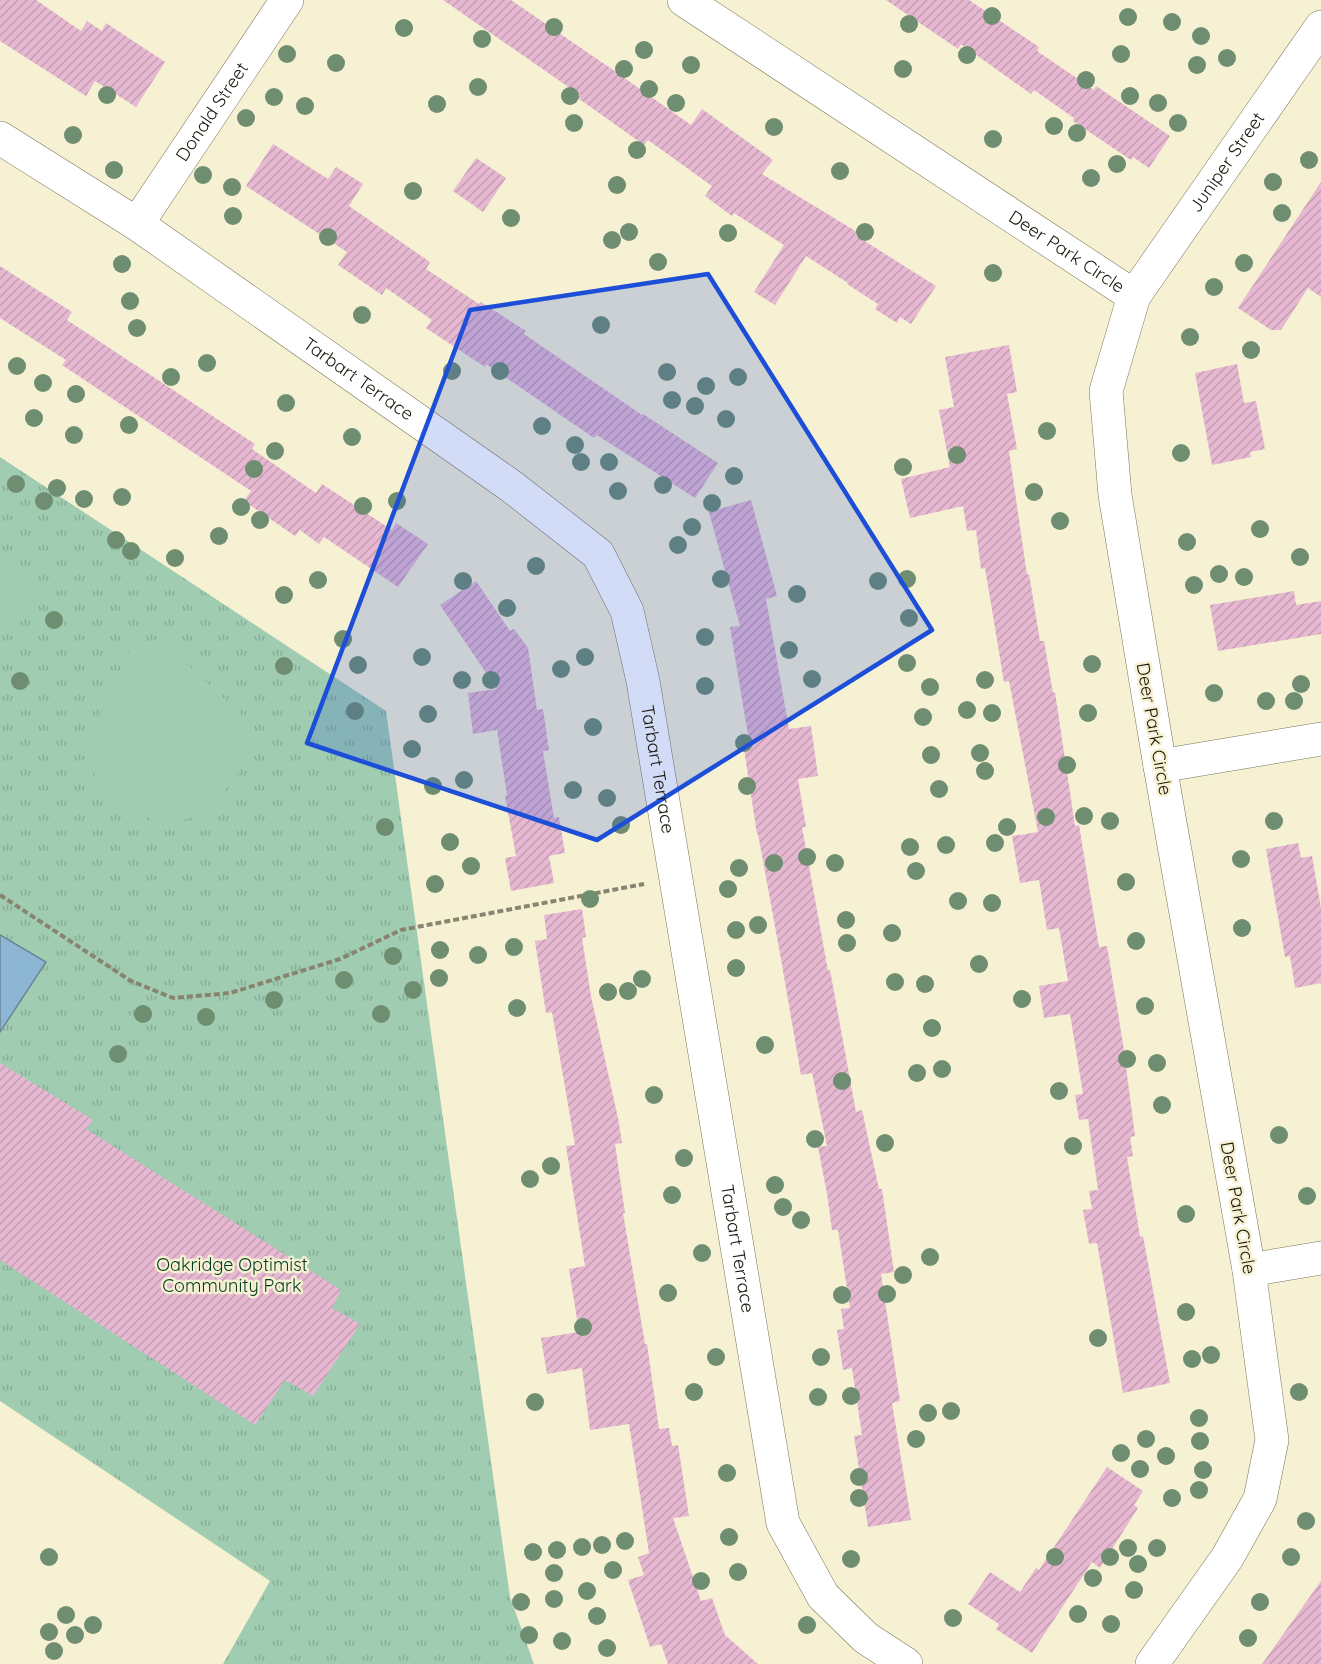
<svg xmlns="http://www.w3.org/2000/svg" width="1321" height="1664" viewBox="0 0 1321 1664" font-family="Quicksand,sans-serif">
<defs>
<pattern id="park-tufts" width="24" height="20" patternUnits="userSpaceOnUse" patternTransform="scale(1.5)"><rect width="24" height="20" fill="#a0ccb1"/><path d="M3 7l-1-3M5 7V3M7 7l1-3M15 17l-1-3M17 17v-4M19 17l1-3" fill="none" stroke="#89ae97"/></pattern>
<pattern id="building-hatch" width="6" height="6" patternUnits="userSpaceOnUse" patternTransform="scale(1.5)"><rect width="6" height="6" fill="#e6b8d2"/><path d="M-1 1l2-2M0 6l6-6M5 7l2-2" fill="none" stroke="#c59db3"/></pattern>
</defs>
<rect width="100%" height="100%" fill="#f6f1d2"/>
<path fill="url(#park-tufts)" d="M 0,457 L 386,711 L 510,1597 L 534,1664 L 223,1664 L 270,1581 L 0,1401 Z"/>
<g fill="#a0ccb1">
<path d="M 0,551 L 24,569 L 32,591 L 0,630 Z"/>
<path d="M 165,643 L 247,720 L 247,740 L 237,777 L 201,816 L 159,824 L 112,798 L 87,764 L 93,730 L 131,648 Z"/>
</g>
<path fill="#8cb6d4" stroke="#698698" stroke-width="1.5" d="M 0,935 L 46,962 L 0,1032 Z"/>
<g fill="url(#building-hatch)">
<path d="M 0,0 L 36,0 L 81,31 L 87,21 L 102,31 L 106,23 L 165,62 L 136,107 L 95,81 L 86,96 L 0,41 Z"/>
<path d="M 443,0 L 511,0 L 613,70 L 691,125 L 702,109 L 773,160 L 762,174 L 857,232 L 855,235 L 936,286 L 911,324 L 900,317 L 897,323 L 875,309 L 878,304 L 847,284 L 848,283 L 806,256 L 775,305 L 754,292 L 784,245 L 734,213 L 732,216 L 705,196 L 712,186 L 648,140 L 644,145 L 578,98 L 580,95 Z"/>
<path d="M 886,0 L 969,0 L 1039,47 L 1037,51 L 1094,90 L 1096,86 L 1170,136 L 1149,168 L 1133,157 L 1131,160 L 1073,121 L 1074,118 L 1034,90 L 1031,94 L 961,44 L 958,49 Z"/>
<path d="M 273,144 L 328,179 L 336,167 L 363,184 L 349,206 L 430,262 L 426,269 L 479,304 L 481,302 L 526,331 L 524,334 L 642,415 L 643,414 L 718,463 L 695,498 L 597,435 L 594,438 L 486,364 L 485,367 L 426,328 L 432,320 L 386,288 L 382,295 L 338,265 L 347,252 L 246,186 Z"/>
<path d="M 476,158 L 506,178 L 483,212 L 453,191 Z"/>
<path d="M 1321,182 L 1321,297 L 1308,288 L 1281,330 L 1271,330 L 1238,308 Z"/>
<path d="M 0,266 L 72,312 L 67,320 L 255,444 L 252,449 L 316,493 L 322,484 L 392,530 L 396,523 L 428,544 L 398,587 L 324,537 L 319,544 L 300,530 L 295,536 L 244,501 L 251,491 L 62,365 L 66,360 L 0,318 Z"/>
<path d="M 1009,345 L 1017,392 L 1007,394 L 1017,449 L 1009,451 L 1027,575 L 1029,574 L 1040,641 L 1044,641 L 1053,693 L 1055,692 L 1075,826 L 1079,825 L 1099,947 L 1107,946 L 1123,1044 L 1135,1136 L 1130,1137 L 1133,1156 L 1127,1157 L 1140,1237 L 1143,1236 L 1170,1383 L 1123,1393 L 1097,1243 L 1089,1244 L 1083,1210 L 1092,1209 L 1089,1191 L 1098,1190 L 1088,1119 L 1079,1120 L 1075,1095 L 1083,1094 L 1070,1014 L 1044,1018 L 1039,986 L 1068,981 L 1059,928 L 1047,930 L 1039,880 L 1020,883 L 1012,836 L 1038,832 L 1009,681 L 1004,682 L 985,568 L 981,569 L 976,530 L 967,531 L 963,506 L 910,518 L 901,479 L 950,467 L 939,410 L 954,407 L 945,357 Z"/>
<path d="M 1237,364 L 1244,403 L 1256,401 L 1265,449 L 1250,452 L 1251,457 L 1212,465 L 1195,373 Z"/>
<path d="M 751,500 L 777,596 L 766,599 L 789,729 L 811,726 L 818,776 L 798,779 L 806,827 L 802,827 L 828,971 L 830,970 L 856,1112 L 862,1110 L 879,1189 L 882,1189 L 894,1272 L 881,1274 L 900,1401 L 892,1403 L 911,1520 L 868,1527 L 854,1436 L 862,1435 L 852,1368 L 843,1370 L 837,1330 L 844,1329 L 841,1309 L 850,1308 L 838,1230 L 832,1230 L 827,1194 L 818,1147 L 827,1146 L 812,1073 L 801,1075 L 781,959 L 758,834 L 757,834 L 742,736 L 748,735 L 730,627 L 740,626 L 709,512 Z"/>
<path d="M 476,581 L 510,631 L 514,629 L 528,648 L 537,710 L 543,709 L 549,750 L 543,751 L 554,818 L 559,817 L 565,853 L 549,856 L 554,883 L 511,891 L 505,858 L 516,856 L 505,796 L 507,795 L 497,730 L 473,734 L 468,693 L 497,689 L 440,605 Z"/>
<path d="M 1294,591 L 1296,605 L 1321,601 L 1321,634 L 1218,651 L 1210,605 Z"/>
<path d="M 1298,843 L 1301,858 L 1312,856 L 1321,908 L 1321,983 L 1295,988 L 1290,956 L 1285,957 L 1266,849 Z"/>
<path d="M 582,909 L 586,937 L 582,938 L 591,996 L 618,1118 L 622,1143 L 615,1144 L 625,1213 L 623,1213 L 645,1344 L 647,1344 L 659,1429 L 669,1428 L 672,1446 L 678,1445 L 689,1516 L 673,1518 L 701,1601 L 712,1598 L 725,1635 L 758,1664 L 668,1664 L 661,1644 L 650,1647 L 628,1580 L 644,1575 L 638,1557 L 649,1553 L 629,1424 L 590,1430 L 582,1368 L 547,1374 L 541,1338 L 579,1332 L 569,1269 L 585,1266 L 566,1146 L 575,1145 L 552,1012 L 546,1013 L 535,941 L 547,939 L 544,915 Z"/>
<path d="M 0,1063 L 93,1120 L 86,1129 L 341,1290 L 332,1308 L 360,1324 L 313,1396 L 285,1380 L 255,1425 L 0,1260 Z"/>
<path d="M 1107,1467 L 1143,1491 L 1134,1505 L 1138,1508 L 1100,1568 L 1092,1562 L 1032,1653 L 996,1629 L 999,1624 L 968,1604 L 990,1572 L 1020,1592 L 1036,1568 L 1039,1570 Z"/>
<path d="M 1321,1581 L 1321,1664 L 1262,1664 Z"/>
</g>
<g fill="none" stroke-linecap="round" stroke-linejoin="round">
<g stroke="#787459" stroke-width="34">
<g id="minor">
<path id="s1" d="M 684,0 L 1134,296"/>
<path id="s2" d="M 0,138 L 137,224 L 511,486 L 598,554 L 627,611 L 643,681 L 783,1523 L 823,1596 L 866,1638 L 906,1664"/>
<path id="s3" d="M 137,224 L 287,0"/>
<path d="M 1160,766 L 1321,739"/>
<path d="M 1249,1270 L 1321,1258"/>
<path id="s4" d="M 1152,1664 L 1227,1558 L 1260,1499 L 1272,1440 L 1249,1270 L 1160,766 L 1115,495 L 1106,391 L 1134,296 L 1321,27"/>
</g>
</g>
<path stroke="#88846f" stroke-width="4" stroke-dasharray="6 3" stroke-linecap="butt" d="M 0,895 L 131,981 L 173,998 L 230,993 L 340,959 L 401,930 L 644,884"/>
<use href="#minor" stroke="#fff" stroke-width="33"/>
</g>
<g fill="#6f8d71">
<circle cx="992" cy="16" r="9"/>
<circle cx="1128" cy="17" r="9"/>
<circle cx="1172" cy="22" r="9"/>
<circle cx="909" cy="24" r="9"/>
<circle cx="554" cy="27" r="9"/>
<circle cx="404" cy="28" r="9"/>
<circle cx="1201" cy="36" r="9"/>
<circle cx="482" cy="39" r="9"/>
<circle cx="644" cy="50" r="9"/>
<circle cx="287" cy="54" r="9"/>
<circle cx="1121" cy="54" r="9"/>
<circle cx="967" cy="55" r="9"/>
<circle cx="1227" cy="58" r="9"/>
<circle cx="336" cy="63" r="9"/>
<circle cx="691" cy="65" r="9"/>
<circle cx="1197" cy="65" r="9"/>
<circle cx="624" cy="69" r="9"/>
<circle cx="903" cy="69" r="9"/>
<circle cx="1086" cy="80" r="9"/>
<circle cx="478" cy="87" r="9"/>
<circle cx="649" cy="89" r="9"/>
<circle cx="107" cy="95" r="9"/>
<circle cx="570" cy="96" r="9"/>
<circle cx="1130" cy="96" r="9"/>
<circle cx="274" cy="97" r="9"/>
<circle cx="676" cy="103" r="9"/>
<circle cx="1158" cy="103" r="9"/>
<circle cx="437" cy="104" r="9"/>
<circle cx="305" cy="106" r="9"/>
<circle cx="246" cy="118" r="9"/>
<circle cx="574" cy="123" r="9"/>
<circle cx="1178" cy="123" r="9"/>
<circle cx="1054" cy="126" r="9"/>
<circle cx="774" cy="127" r="9"/>
<circle cx="1077" cy="133" r="9"/>
<circle cx="73" cy="135" r="9"/>
<circle cx="993" cy="139" r="9"/>
<circle cx="637" cy="150" r="9"/>
<circle cx="1309" cy="160" r="9"/>
<circle cx="1117" cy="164" r="9"/>
<circle cx="114" cy="170" r="9"/>
<circle cx="840" cy="171" r="9"/>
<circle cx="203" cy="175" r="9"/>
<circle cx="1091" cy="178" r="9"/>
<circle cx="1273" cy="182" r="9"/>
<circle cx="617" cy="185" r="9"/>
<circle cx="232" cy="187" r="9"/>
<circle cx="413" cy="191" r="9"/>
<circle cx="1282" cy="213" r="9"/>
<circle cx="233" cy="216" r="9"/>
<circle cx="511" cy="218" r="9"/>
<circle cx="629" cy="232" r="9"/>
<circle cx="865" cy="232" r="9"/>
<circle cx="728" cy="233" r="9"/>
<circle cx="328" cy="237" r="9"/>
<circle cx="612" cy="240" r="9"/>
<circle cx="658" cy="262" r="9"/>
<circle cx="1244" cy="263" r="9"/>
<circle cx="122" cy="264" r="9"/>
<circle cx="993" cy="273" r="9"/>
<circle cx="1214" cy="287" r="9"/>
<circle cx="130" cy="301" r="9"/>
<circle cx="362" cy="315" r="9"/>
<circle cx="601" cy="325" r="9"/>
<circle cx="137" cy="328" r="9"/>
<circle cx="1190" cy="337" r="9"/>
<circle cx="1251" cy="350" r="9"/>
<circle cx="207" cy="363" r="9"/>
<circle cx="17" cy="366" r="9"/>
<circle cx="452" cy="371" r="9"/>
<circle cx="500" cy="371" r="9"/>
<circle cx="667" cy="372" r="9"/>
<circle cx="171" cy="377" r="9"/>
<circle cx="738" cy="377" r="9"/>
<circle cx="43" cy="383" r="9"/>
<circle cx="706" cy="386" r="9"/>
<circle cx="76" cy="394" r="9"/>
<circle cx="672" cy="400" r="9"/>
<circle cx="286" cy="403" r="9"/>
<circle cx="695" cy="406" r="9"/>
<circle cx="34" cy="418" r="9"/>
<circle cx="726" cy="419" r="9"/>
<circle cx="129" cy="425" r="9"/>
<circle cx="542" cy="426" r="9"/>
<circle cx="1047" cy="431" r="9"/>
<circle cx="74" cy="435" r="9"/>
<circle cx="352" cy="437" r="9"/>
<circle cx="575" cy="445" r="9"/>
<circle cx="275" cy="451" r="9"/>
<circle cx="1181" cy="453" r="9"/>
<circle cx="957" cy="455" r="9"/>
<circle cx="581" cy="462" r="9"/>
<circle cx="609" cy="462" r="9"/>
<circle cx="903" cy="467" r="9"/>
<circle cx="254" cy="469" r="9"/>
<circle cx="734" cy="476" r="9"/>
<circle cx="16" cy="484" r="9"/>
<circle cx="663" cy="485" r="9"/>
<circle cx="57" cy="488" r="9"/>
<circle cx="618" cy="491" r="9"/>
<circle cx="1034" cy="492" r="9"/>
<circle cx="122" cy="497" r="9"/>
<circle cx="84" cy="499" r="9"/>
<circle cx="44" cy="501" r="9"/>
<circle cx="397" cy="501" r="9"/>
<circle cx="712" cy="503" r="9"/>
<circle cx="363" cy="506" r="9"/>
<circle cx="241" cy="507" r="9"/>
<circle cx="260" cy="520" r="9"/>
<circle cx="1060" cy="521" r="9"/>
<circle cx="692" cy="527" r="9"/>
<circle cx="1260" cy="529" r="9"/>
<circle cx="219" cy="536" r="9"/>
<circle cx="116" cy="540" r="9"/>
<circle cx="1187" cy="542" r="9"/>
<circle cx="678" cy="545" r="9"/>
<circle cx="131" cy="551" r="9"/>
<circle cx="1300" cy="557" r="9"/>
<circle cx="175" cy="558" r="9"/>
<circle cx="536" cy="566" r="9"/>
<circle cx="1219" cy="574" r="9"/>
<circle cx="1244" cy="577" r="9"/>
<circle cx="721" cy="579" r="9"/>
<circle cx="907" cy="579" r="9"/>
<circle cx="318" cy="580" r="9"/>
<circle cx="463" cy="581" r="9"/>
<circle cx="878" cy="581" r="9"/>
<circle cx="1194" cy="585" r="9"/>
<circle cx="797" cy="594" r="9"/>
<circle cx="284" cy="595" r="9"/>
<circle cx="507" cy="608" r="9"/>
<circle cx="909" cy="618" r="9"/>
<circle cx="54" cy="620" r="9"/>
<circle cx="705" cy="637" r="9"/>
<circle cx="343" cy="639" r="9"/>
<circle cx="789" cy="650" r="9"/>
<circle cx="422" cy="657" r="9"/>
<circle cx="585" cy="657" r="9"/>
<circle cx="907" cy="663" r="9"/>
<circle cx="1092" cy="664" r="9"/>
<circle cx="358" cy="665" r="9"/>
<circle cx="284" cy="666" r="9"/>
<circle cx="561" cy="669" r="9"/>
<circle cx="812" cy="679" r="9"/>
<circle cx="462" cy="680" r="9"/>
<circle cx="491" cy="680" r="9"/>
<circle cx="985" cy="680" r="9"/>
<circle cx="20" cy="681" r="9"/>
<circle cx="1301" cy="684" r="9"/>
<circle cx="705" cy="686" r="9"/>
<circle cx="930" cy="687" r="9"/>
<circle cx="1214" cy="693" r="9"/>
<circle cx="1266" cy="701" r="9"/>
<circle cx="1294" cy="701" r="9"/>
<circle cx="967" cy="710" r="9"/>
<circle cx="355" cy="711" r="9"/>
<circle cx="992" cy="713" r="9"/>
<circle cx="1088" cy="713" r="9"/>
<circle cx="428" cy="714" r="9"/>
<circle cx="923" cy="717" r="9"/>
<circle cx="593" cy="727" r="9"/>
<circle cx="744" cy="743" r="9"/>
<circle cx="412" cy="749" r="9"/>
<circle cx="980" cy="753" r="9"/>
<circle cx="931" cy="755" r="9"/>
<circle cx="1067" cy="765" r="9"/>
<circle cx="985" cy="771" r="9"/>
<circle cx="464" cy="780" r="9"/>
<circle cx="433" cy="786" r="9"/>
<circle cx="747" cy="786" r="9"/>
<circle cx="939" cy="789" r="9"/>
<circle cx="573" cy="790" r="9"/>
<circle cx="607" cy="798" r="9"/>
<circle cx="1084" cy="816" r="9"/>
<circle cx="1046" cy="817" r="9"/>
<circle cx="1110" cy="821" r="9"/>
<circle cx="1274" cy="821" r="9"/>
<circle cx="621" cy="825" r="9"/>
<circle cx="385" cy="827" r="9"/>
<circle cx="1007" cy="827" r="9"/>
<circle cx="450" cy="842" r="9"/>
<circle cx="995" cy="843" r="9"/>
<circle cx="946" cy="845" r="9"/>
<circle cx="910" cy="847" r="9"/>
<circle cx="807" cy="857" r="9"/>
<circle cx="1241" cy="859" r="9"/>
<circle cx="774" cy="863" r="9"/>
<circle cx="835" cy="863" r="9"/>
<circle cx="471" cy="866" r="9"/>
<circle cx="739" cy="868" r="9"/>
<circle cx="916" cy="871" r="9"/>
<circle cx="1126" cy="882" r="9"/>
<circle cx="435" cy="884" r="9"/>
<circle cx="728" cy="889" r="9"/>
<circle cx="590" cy="899" r="9"/>
<circle cx="958" cy="901" r="9"/>
<circle cx="992" cy="903" r="9"/>
<circle cx="846" cy="920" r="9"/>
<circle cx="758" cy="925" r="9"/>
<circle cx="1242" cy="928" r="9"/>
<circle cx="736" cy="930" r="9"/>
<circle cx="892" cy="933" r="9"/>
<circle cx="1136" cy="941" r="9"/>
<circle cx="847" cy="943" r="9"/>
<circle cx="514" cy="947" r="9"/>
<circle cx="440" cy="950" r="9"/>
<circle cx="478" cy="955" r="9"/>
<circle cx="393" cy="956" r="9"/>
<circle cx="979" cy="964" r="9"/>
<circle cx="736" cy="968" r="9"/>
<circle cx="439" cy="978" r="9"/>
<circle cx="642" cy="979" r="9"/>
<circle cx="344" cy="980" r="9"/>
<circle cx="895" cy="982" r="9"/>
<circle cx="925" cy="984" r="9"/>
<circle cx="413" cy="990" r="9"/>
<circle cx="628" cy="991" r="9"/>
<circle cx="608" cy="992" r="9"/>
<circle cx="1022" cy="999" r="9"/>
<circle cx="274" cy="1000" r="9"/>
<circle cx="1145" cy="1006" r="9"/>
<circle cx="517" cy="1008" r="9"/>
<circle cx="143" cy="1014" r="9"/>
<circle cx="381" cy="1014" r="9"/>
<circle cx="206" cy="1017" r="9"/>
<circle cx="932" cy="1028" r="9"/>
<circle cx="765" cy="1045" r="9"/>
<circle cx="118" cy="1054" r="9"/>
<circle cx="1127" cy="1059" r="9"/>
<circle cx="1157" cy="1063" r="9"/>
<circle cx="942" cy="1069" r="9"/>
<circle cx="917" cy="1073" r="9"/>
<circle cx="842" cy="1081" r="9"/>
<circle cx="1059" cy="1091" r="9"/>
<circle cx="654" cy="1095" r="9"/>
<circle cx="1162" cy="1105" r="9"/>
<circle cx="1279" cy="1135" r="9"/>
<circle cx="815" cy="1139" r="9"/>
<circle cx="885" cy="1143" r="9"/>
<circle cx="1073" cy="1146" r="9"/>
<circle cx="684" cy="1158" r="9"/>
<circle cx="551" cy="1166" r="9"/>
<circle cx="530" cy="1179" r="9"/>
<circle cx="775" cy="1185" r="9"/>
<circle cx="672" cy="1195" r="9"/>
<circle cx="1307" cy="1196" r="9"/>
<circle cx="783" cy="1207" r="9"/>
<circle cx="1186" cy="1214" r="9"/>
<circle cx="801" cy="1220" r="9"/>
<circle cx="702" cy="1253" r="9"/>
<circle cx="930" cy="1257" r="9"/>
<circle cx="903" cy="1275" r="9"/>
<circle cx="668" cy="1293" r="9"/>
<circle cx="887" cy="1294" r="9"/>
<circle cx="842" cy="1295" r="9"/>
<circle cx="1186" cy="1312" r="9"/>
<circle cx="583" cy="1327" r="9"/>
<circle cx="1098" cy="1338" r="9"/>
<circle cx="1211" cy="1355" r="9"/>
<circle cx="716" cy="1357" r="9"/>
<circle cx="821" cy="1357" r="9"/>
<circle cx="1192" cy="1359" r="9"/>
<circle cx="694" cy="1392" r="9"/>
<circle cx="1299" cy="1392" r="9"/>
<circle cx="851" cy="1396" r="9"/>
<circle cx="818" cy="1397" r="9"/>
<circle cx="535" cy="1402" r="9"/>
<circle cx="951" cy="1411" r="9"/>
<circle cx="928" cy="1413" r="9"/>
<circle cx="1199" cy="1418" r="9"/>
<circle cx="916" cy="1439" r="9"/>
<circle cx="1146" cy="1439" r="9"/>
<circle cx="1200" cy="1441" r="9"/>
<circle cx="1121" cy="1453" r="9"/>
<circle cx="1166" cy="1456" r="9"/>
<circle cx="1140" cy="1469" r="9"/>
<circle cx="1203" cy="1470" r="9"/>
<circle cx="727" cy="1473" r="9"/>
<circle cx="859" cy="1477" r="9"/>
<circle cx="1199" cy="1490" r="9"/>
<circle cx="859" cy="1498" r="9"/>
<circle cx="1172" cy="1498" r="9"/>
<circle cx="1306" cy="1521" r="9"/>
<circle cx="729" cy="1537" r="9"/>
<circle cx="625" cy="1541" r="9"/>
<circle cx="602" cy="1545" r="9"/>
<circle cx="582" cy="1547" r="9"/>
<circle cx="1128" cy="1548" r="9"/>
<circle cx="1157" cy="1548" r="9"/>
<circle cx="557" cy="1550" r="9"/>
<circle cx="533" cy="1552" r="9"/>
<circle cx="49" cy="1557" r="9"/>
<circle cx="1055" cy="1557" r="9"/>
<circle cx="1110" cy="1557" r="9"/>
<circle cx="1291" cy="1557" r="9"/>
<circle cx="851" cy="1559" r="9"/>
<circle cx="1138" cy="1564" r="9"/>
<circle cx="613" cy="1570" r="9"/>
<circle cx="738" cy="1572" r="9"/>
<circle cx="554" cy="1573" r="9"/>
<circle cx="1093" cy="1578" r="9"/>
<circle cx="701" cy="1581" r="9"/>
<circle cx="1134" cy="1590" r="9"/>
<circle cx="587" cy="1591" r="9"/>
<circle cx="554" cy="1599" r="9"/>
<circle cx="521" cy="1602" r="9"/>
<circle cx="1260" cy="1602" r="9"/>
<circle cx="1078" cy="1614" r="9"/>
<circle cx="66" cy="1615" r="9"/>
<circle cx="597" cy="1616" r="9"/>
<circle cx="953" cy="1618" r="9"/>
<circle cx="1111" cy="1624" r="9"/>
<circle cx="93" cy="1625" r="9"/>
<circle cx="807" cy="1625" r="9"/>
<circle cx="49" cy="1632" r="9"/>
<circle cx="75" cy="1635" r="9"/>
<circle cx="529" cy="1635" r="9"/>
<circle cx="1248" cy="1638" r="9"/>
<circle cx="562" cy="1641" r="9"/>
<circle cx="607" cy="1648" r="9"/>
<circle cx="54" cy="1651" r="9"/>
</g>
<path fill="#1d4ed8" fill-opacity="0.2" stroke="#1d4ed8" stroke-width="4.5" stroke-linejoin="round" d="M 708,274 L 932,630 L 597,840 L 307,743 L 470,310 Z"/>
<g text-anchor="middle" stroke-width="5" stroke-linejoin="round" paint-order="stroke">
<g font-size="18" fill="#18160b" stroke="#f6f1d2">
<text dy="6" stroke="none"><textPath href="#s3" startOffset="135">Donald Street</textPath></text>
<text dy="6" stroke="none"><textPath href="#s4" startOffset="1582">Juniper Street</textPath></text>
<text dy="6" stroke="none"><textPath href="#s1" startOffset="458">Deer Park Circle</textPath></text>
<text dy="6" stroke="none"><textPath href="#s2" startOffset="432">Tarbart Terrace</textPath></text>
<text transform="translate(1154 729) rotate(80)" y="6">Deer Park Circle</text>
<text dy="6" stroke="none"><textPath href="#s2" startOffset="954">Tarbart Terrace</textPath></text>
<text transform="translate(1238 1208) rotate(80)" y="6">Deer Park Circle</text>
<text dy="6" stroke="none"><textPath href="#s2" startOffset="1440">Tarbart Terrace</textPath></text>
</g>
<g font-size="18" fill="#003b22" stroke="#f6f1d2">
<text x="232" y="1271">Oakridge Optimist<tspan x="232" dy="21">Community Park</tspan></text>
</g>
</g>
</svg>
